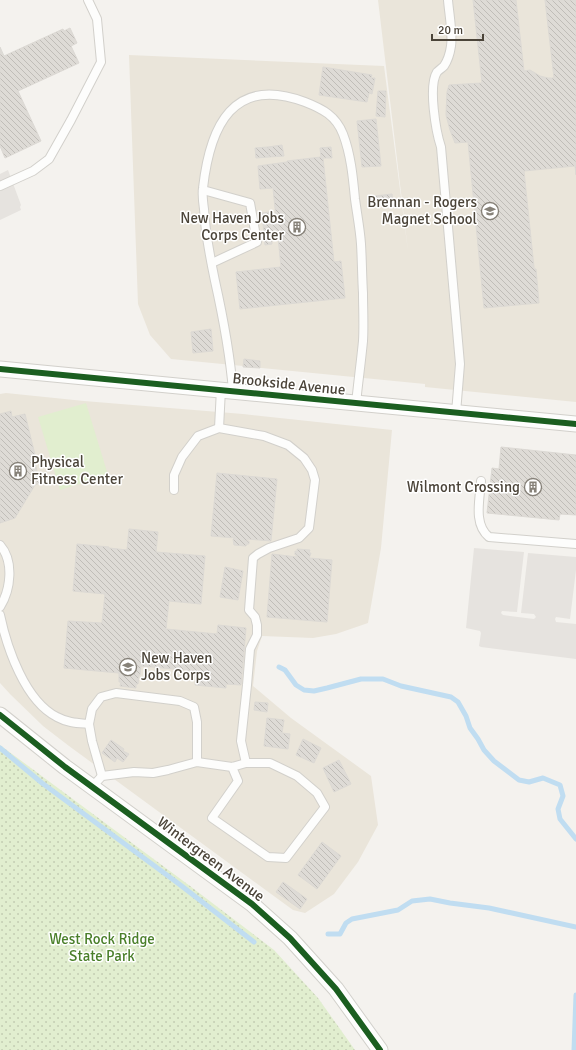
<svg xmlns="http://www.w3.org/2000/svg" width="576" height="1050" viewBox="0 0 576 1050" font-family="Signika,sans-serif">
<defs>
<pattern id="park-dots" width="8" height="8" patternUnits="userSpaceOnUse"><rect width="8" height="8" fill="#e1eecf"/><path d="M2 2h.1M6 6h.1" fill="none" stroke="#c3cdb2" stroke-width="1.8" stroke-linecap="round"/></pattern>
<pattern id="building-back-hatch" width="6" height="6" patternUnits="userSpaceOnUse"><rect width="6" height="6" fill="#dedbd6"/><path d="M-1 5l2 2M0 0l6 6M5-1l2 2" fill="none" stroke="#c0bdb8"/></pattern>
</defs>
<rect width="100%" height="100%" fill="#f4f2ee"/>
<g fill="#eae5da">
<path d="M 378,0 L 576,0 L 576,402 L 425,387 L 425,384 L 171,359 L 150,335 L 138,304 L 129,55 L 384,66 L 408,251 Z"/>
<path d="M 6,393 L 84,401 L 243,414 L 392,430 L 381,548 L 368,623 L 336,634 L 313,638 L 262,636 L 257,651 L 253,686 L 291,718 L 371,776 L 378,825 L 358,862 L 334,894 L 305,913 L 293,910 L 69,746 L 43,726 L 10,694 L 0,683 L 0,394 Z"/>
</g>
<path fill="#e1eecf" d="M 86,403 L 108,475 L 60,490 L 38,417 Z"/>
<path fill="url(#park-dots)" d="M 0,745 L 190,886 L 274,950 L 318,998 L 355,1050 L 0,1050 Z"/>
<g fill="#e6e3df">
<path d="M 8,170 L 21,205 L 20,207 L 21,210 L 0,220 L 0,174 Z"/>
<path d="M 474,548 L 524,552 L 517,612 L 502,611 L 501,613 L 503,615 L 534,619 L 536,617 L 534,614 L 521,613 L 528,553 L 576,557 L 576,570 L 570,619 L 556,617 L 555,619 L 556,622 L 576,624 L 576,659 L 481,647 L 479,646 L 481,633 L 480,631 L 466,628 Z"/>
</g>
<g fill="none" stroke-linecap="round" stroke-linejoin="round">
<g stroke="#c0ddf1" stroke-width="5">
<path d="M 279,667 L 285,670 L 296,685 L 304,690 L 314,691 L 327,688 L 361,679 L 383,679 L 401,686 L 451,697 L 458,702 L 466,716 L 470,728 L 478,739 L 484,750 L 494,761 L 519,780 L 529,782 L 543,778 L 560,785 L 563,796 L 558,809 L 560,819 L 576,839"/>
<path d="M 0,748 L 42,783 L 179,884 L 254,942"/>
<path d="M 328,934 L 340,934 L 346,923 L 352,919 L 398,910 L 412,901 L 430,899 L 450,903 L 489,908 L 576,927"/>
<path d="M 574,1050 L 576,995"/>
</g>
</g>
<g fill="url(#building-back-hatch)" stroke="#dcd9d4">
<path d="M 473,0 L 516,0 L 524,71 L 530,70 L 540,76 L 548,78 L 554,78 L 545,0 L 576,0 L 576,175 L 575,166 L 524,171 L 534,267 L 534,269 L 536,269 L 539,303 L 484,308 L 468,142 L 455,143 L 450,130 L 446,115 L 447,92 L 449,85 L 482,83 Z"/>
<path d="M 70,28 L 77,43 L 71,46 L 79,63 L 18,91 L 41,141 L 5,158 L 0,146 L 0,47 L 4,56 L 63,29 L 64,31 Z"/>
<path d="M 323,67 L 372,75 L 371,78 L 375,78 L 372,94 L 369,93 L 367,102 L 319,95 Z"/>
<path d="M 378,91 L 386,91 L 385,117 L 376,116 Z"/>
<path d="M 376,119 L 381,166 L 362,167 L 357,121 Z"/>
<path d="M 282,145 L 284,156 L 269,157 L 268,147 Z"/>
<path d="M 268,147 L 269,157 L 256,158 L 255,148 Z"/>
<path d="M 331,147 L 332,158 L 323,158 L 334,262 L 341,261 L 345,298 L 240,309 L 236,272 L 281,267 L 278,237 L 272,237 L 272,244 L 265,245 L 262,213 L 269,212 L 270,218 L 276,218 L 273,188 L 260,189 L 258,166 L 287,162 L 287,161 L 321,157 L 320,148 Z"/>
<path d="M 392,194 L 393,203 L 376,205 L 375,196 Z"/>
<path d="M 211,329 L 213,351 L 193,353 L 191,332 Z"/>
<path d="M 244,359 L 260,361 L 260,368 L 243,367 Z"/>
<path d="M 11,411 L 12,417 L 25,414 L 36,459 L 34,459 L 40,483 L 35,485 L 15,518 L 0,523 L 0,414 Z"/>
<path d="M 501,447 L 576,455 L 576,515 L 560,514 L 559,520 L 487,513 L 492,468 L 499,469 Z"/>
<path d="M 217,473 L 277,479 L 271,541 L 247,539 L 247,541 L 249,541 L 249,544 L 247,544 L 246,546 L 234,545 L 233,539 L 235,538 L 211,536 Z"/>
<path d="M 129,529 L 158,532 L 156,552 L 205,556 L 201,604 L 169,601 L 166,629 L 217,634 L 218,625 L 246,628 L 241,685 L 226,684 L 226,688 L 195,685 L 196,671 L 141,666 L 140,675 L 139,675 L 138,684 L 136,684 L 136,688 L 120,686 L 121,682 L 119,682 L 119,673 L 64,668 L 68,621 L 102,623 L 105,594 L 73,591 L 77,544 L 109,547 L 109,548 L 127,550 Z"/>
<path d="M 297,549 L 310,550 L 309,553 L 311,553 L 309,558 L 332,560 L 327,622 L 267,617 L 272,554 L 297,557 L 297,555 L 295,555 L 295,551 L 297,552 Z"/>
<path d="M 225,567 L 243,571 L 238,600 L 220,597 Z"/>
<path d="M 255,702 L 268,703 L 267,712 L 254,710 Z"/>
<path d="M 267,718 L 284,720 L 282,733 L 290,734 L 288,749 L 264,746 Z"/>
<path d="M 303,739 L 321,748 L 314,763 L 296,755 Z"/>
<path d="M 111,740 L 124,749 L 123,751 L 129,754 L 123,762 L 117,758 L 115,762 L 102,753 Z"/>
<path d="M 339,760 L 351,784 L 334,792 L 323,768 Z"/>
<path d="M 322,842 L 341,856 L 317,889 L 298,875 Z"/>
<path d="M 283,882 L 307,899 L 300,909 L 276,892 Z"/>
</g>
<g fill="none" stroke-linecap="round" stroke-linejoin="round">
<g stroke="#d2d0cb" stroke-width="10">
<g id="service">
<path d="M 448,0 C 449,13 453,34 451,46 C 450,53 448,60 444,66 C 442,68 439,70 437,72 C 428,86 436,132 441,147 L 460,364 L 456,413"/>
<path d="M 0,186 L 33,171 L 49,159 L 71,120 L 101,62 L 97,19 L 88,0"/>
<path d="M 203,190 L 250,203 L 257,242 L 212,263"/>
<path d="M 233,391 C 230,354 223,317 215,281 C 210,257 205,233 204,209 C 203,202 202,195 203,188 C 210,126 233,75 305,102 C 323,109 336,116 343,134 C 351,155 353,178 355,199 C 357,214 360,229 361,244 C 362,260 362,277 363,293 C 363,309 364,325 363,341 C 361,362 358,383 356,404"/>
<path d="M 219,428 L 221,389"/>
<path d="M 481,481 C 480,499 473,524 489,537 L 576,544"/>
<path d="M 174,490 L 174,475 L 182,457 L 198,436 L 219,428 L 264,436 L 288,445 L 304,458 L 312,470 L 315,480 L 309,528 L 299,538 L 269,548 L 258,554 L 253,558 L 249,610 L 255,617 L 257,625 L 257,635 L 250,649 L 247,685 L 241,741 L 246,763"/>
<path d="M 0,545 C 14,561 11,589 0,607"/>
<path d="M 0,615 C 7,648 25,701 57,717 C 68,723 78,723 89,724"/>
<path d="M 102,776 L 92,741 L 89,724 L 92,709 L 101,697 L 116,693 L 180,701 L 194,707 L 197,722 L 197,762"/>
<path d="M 92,787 L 102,776 L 134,772 L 153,773 L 168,770 L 197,762 L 232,767 L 246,763 L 270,763 L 297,776 L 317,793 L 325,807 L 286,858 L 268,857 L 212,818 L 238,781 L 232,767"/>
</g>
</g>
<g stroke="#d2d0cb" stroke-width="17">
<g id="minor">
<path d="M 0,369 L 576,424"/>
<path d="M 0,715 L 65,767 L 252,904 L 290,938 L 336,989 L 380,1050"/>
</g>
</g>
<use href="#service" stroke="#fdfdfc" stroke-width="8"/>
<use href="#minor" stroke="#fdfdfc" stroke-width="15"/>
<g stroke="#fff" stroke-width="8">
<g id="cycleway">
<path d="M 0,369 L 576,424"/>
<path d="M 0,715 L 65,767 L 252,904 L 290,938 L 336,989 L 380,1050"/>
</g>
</g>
<use href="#cycleway" stroke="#1b5e20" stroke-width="6"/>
</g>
<defs>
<g id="school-ring" transform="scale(0.9)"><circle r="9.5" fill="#fff" stroke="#868178" stroke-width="1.5"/><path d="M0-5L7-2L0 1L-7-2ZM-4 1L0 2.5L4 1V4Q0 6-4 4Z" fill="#868178"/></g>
<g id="building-ring" transform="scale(0.9)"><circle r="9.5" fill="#fff" stroke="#868178" stroke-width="1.5"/><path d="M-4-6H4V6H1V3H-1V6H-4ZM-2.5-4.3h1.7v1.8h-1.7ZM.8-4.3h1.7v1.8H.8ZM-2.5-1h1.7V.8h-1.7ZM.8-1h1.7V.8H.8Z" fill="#868178"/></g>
</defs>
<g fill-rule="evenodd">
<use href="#school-ring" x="490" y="211"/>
<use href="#building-ring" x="297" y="227"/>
<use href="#building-ring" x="18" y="471"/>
<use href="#building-ring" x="533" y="487"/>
<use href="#school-ring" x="128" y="667"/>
</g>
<g text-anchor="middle" stroke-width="3" stroke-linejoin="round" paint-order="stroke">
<g font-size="15" fill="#4b4439" stroke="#fff" text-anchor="end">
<text x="477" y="207">Brennan - Rogers<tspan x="477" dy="17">Magnet School</tspan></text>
<text x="284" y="223">New Haven Jobs<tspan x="284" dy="17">Corps Center</tspan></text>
<text x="31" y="467" text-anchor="start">Physical<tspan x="31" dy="17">Fitness Center</tspan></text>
<text x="520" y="492">Wilmont Crossing</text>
<text x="141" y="663" text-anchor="start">New Haven<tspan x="141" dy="17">Jobs Corps</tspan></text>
</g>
<g font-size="15" fill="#4b4439" stroke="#fff">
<text transform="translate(289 384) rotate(6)" y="5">Brookside Avenue</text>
<text transform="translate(211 859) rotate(37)" y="5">Wintergreen Avenue</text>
</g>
<g font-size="15" fill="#4a7f2a" stroke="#fff">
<text x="102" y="944">West Rock Ridge<tspan x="102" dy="17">State Park</tspan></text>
</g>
</g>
<path d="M432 34v6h51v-6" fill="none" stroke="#4b4439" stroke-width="2"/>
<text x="438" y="34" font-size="12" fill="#4b4439" stroke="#ffffff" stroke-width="3" paint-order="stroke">20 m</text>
</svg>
